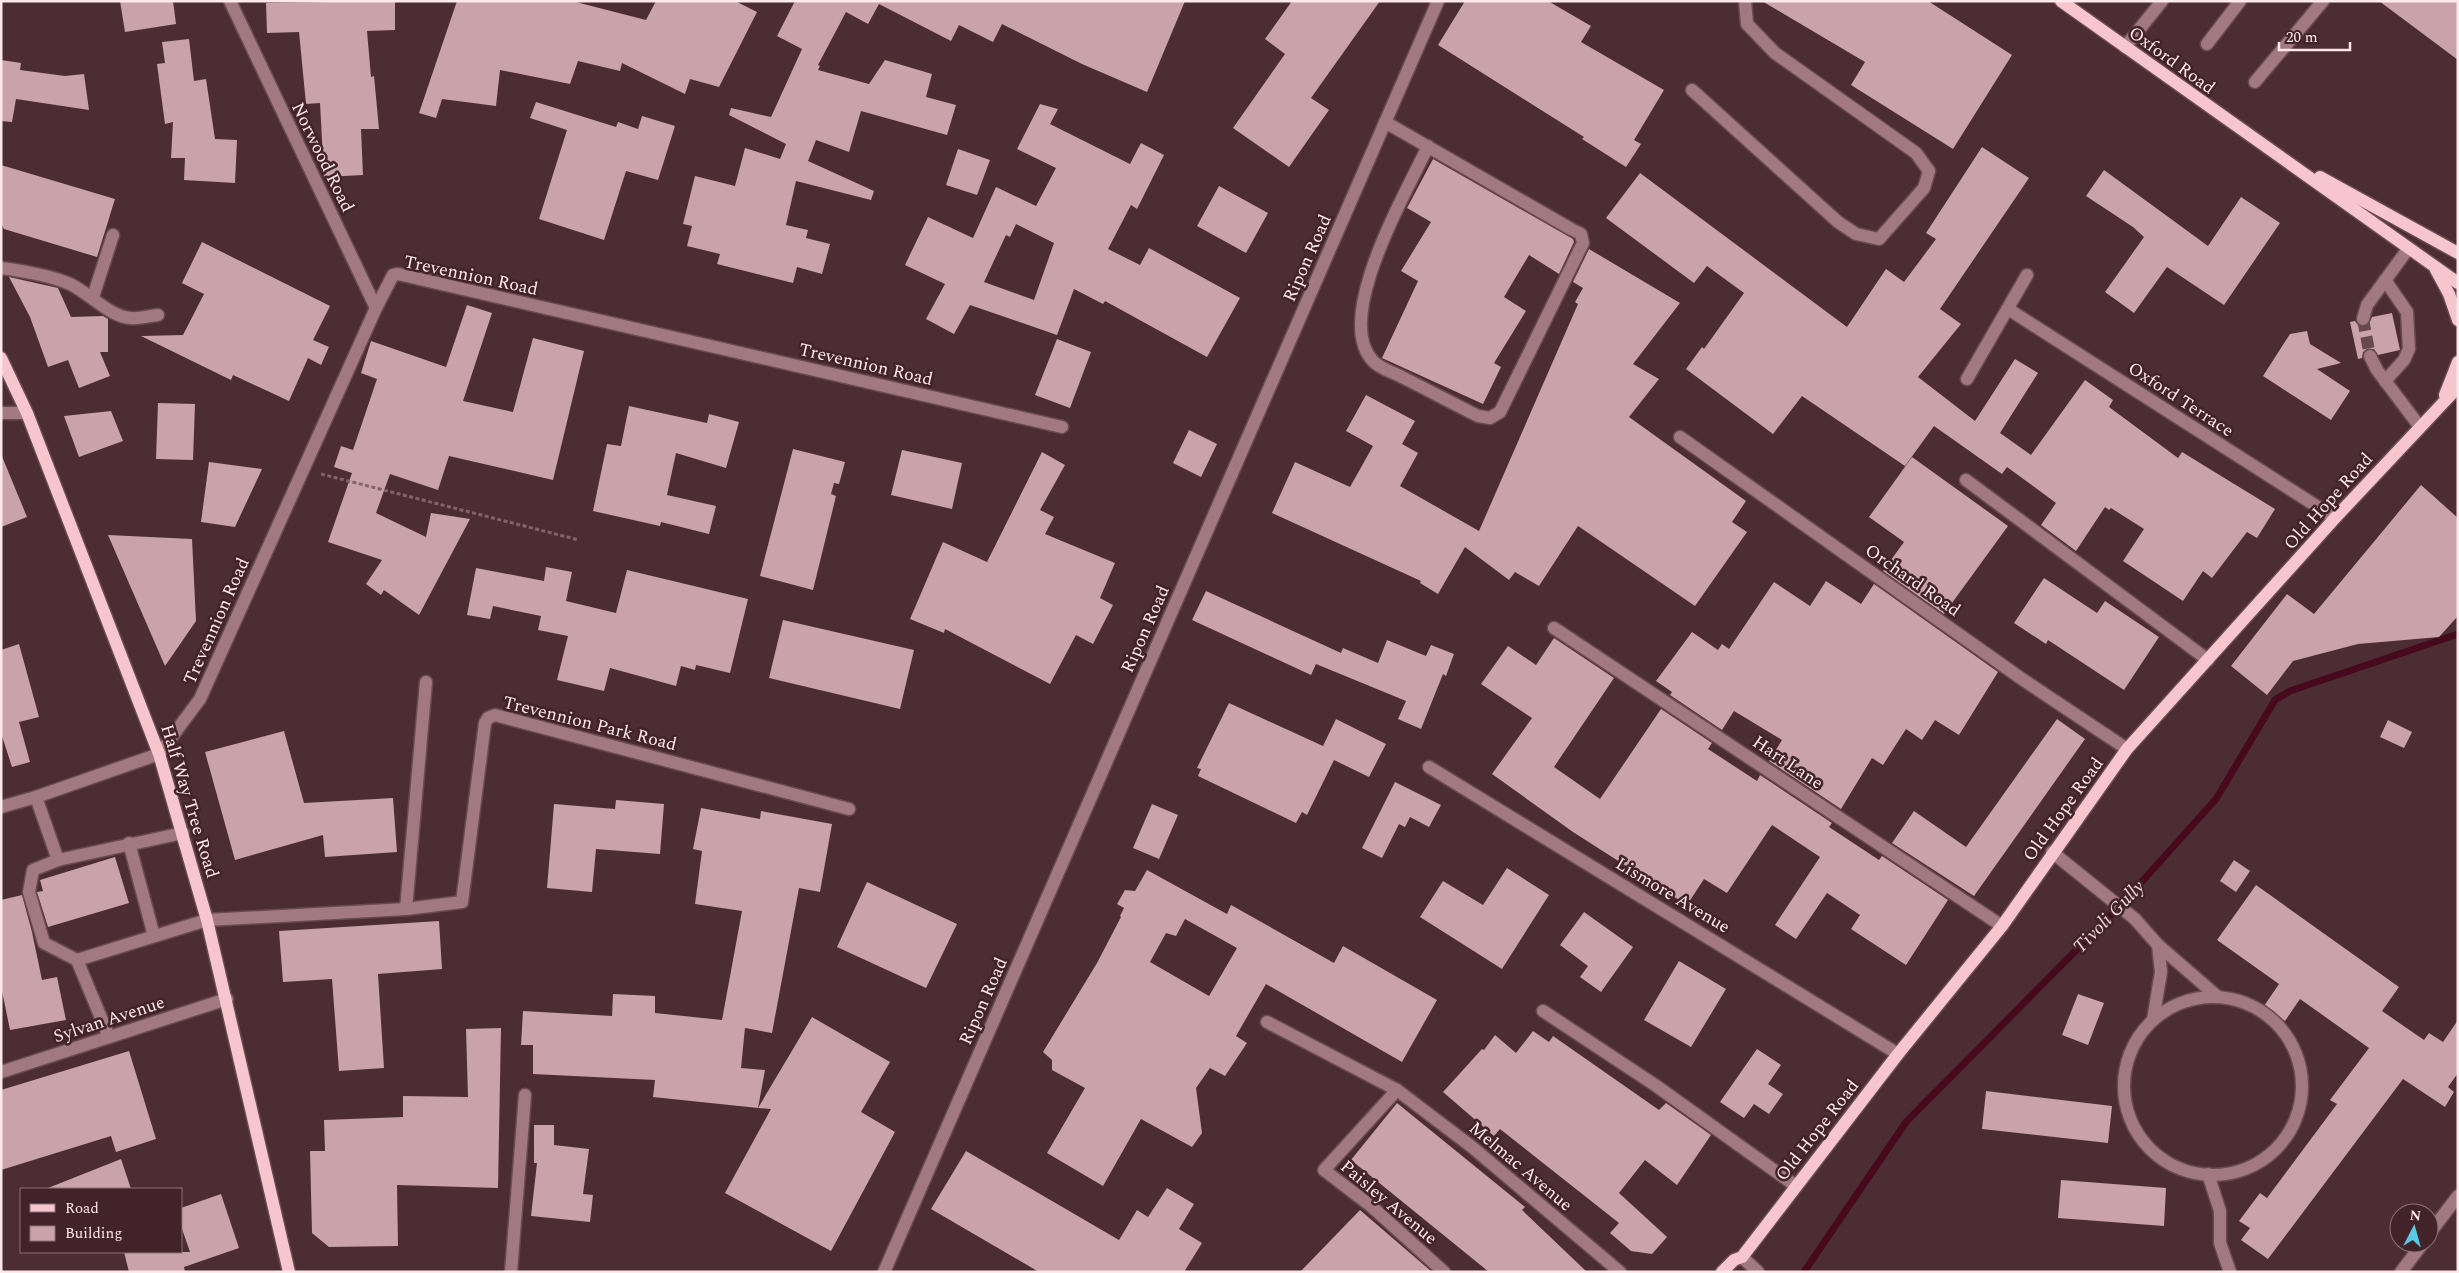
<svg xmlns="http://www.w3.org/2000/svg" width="2459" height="1273" viewBox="0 0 2459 1273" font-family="Spectral,serif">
<rect width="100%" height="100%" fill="#4c2d33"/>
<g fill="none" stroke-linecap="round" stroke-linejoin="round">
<path stroke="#47091e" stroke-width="7" d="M 1804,1272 L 1906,1122 L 2120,906 L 2216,799 L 2275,700 L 2290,691 L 2458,634"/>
</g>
<g fill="#caa2a9" fill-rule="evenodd">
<path d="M 120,1 L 173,1 L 176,24 L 125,32 Z"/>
<path d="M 395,1 L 395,30 L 367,31 L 371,77 L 374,76 L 379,129 L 361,129 L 363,175 L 324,177 L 320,103 L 306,104 L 299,32 L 267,33 L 266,3 Z"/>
<path d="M 457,1 L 572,1 L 646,20 L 656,1 L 735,1 L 757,12 L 719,87 L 690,79 L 685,94 L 622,63 L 620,71 L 578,61 L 570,84 L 500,70 L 496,106 L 442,99 L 436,118 L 419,113 Z"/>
<path d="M 795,1 L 1185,1 L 1147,92 L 1082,64 L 1002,24 L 993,42 L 959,25 L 951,41 L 879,4 L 868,24 L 846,12 L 818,65 L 820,66 L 818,70 L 869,84 L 885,60 L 932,74 L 926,97 L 956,105 L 947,135 L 861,111 L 849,152 L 816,140 L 808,161 L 874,191 L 871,200 L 796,181 L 786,225 L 808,230 L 806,238 L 830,244 L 822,274 L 797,267 L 793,283 L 717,264 L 720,254 L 687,246 L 692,226 L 683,224 L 695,176 L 735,186 L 745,148 L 780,159 L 786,144 L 729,115 L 731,108 L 771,117 L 802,49 L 777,36 Z"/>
<path d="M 1292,1 L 1380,1 L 1311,98 L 1329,110 L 1289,167 L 1233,128 L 1285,54 L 1265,39 Z"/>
<path d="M 1465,1 L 1548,1 L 1591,26 L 1581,42 L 1664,90 L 1634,140 L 1641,144 L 1626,167 L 1582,139 L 1584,137 L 1438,45 Z"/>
<path d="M 1762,1 L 1928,1 L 2012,55 L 1953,149 L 1851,85 L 1865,62 Z"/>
<path d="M 2379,1 L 2458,1 L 2458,60 Z"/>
<path d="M 189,39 L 194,81 L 206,79 L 215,139 L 237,140 L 235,183 L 184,180 L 185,158 L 171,158 L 173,122 L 165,124 L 157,64 L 165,63 L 162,42 Z"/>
<path d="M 1,60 L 21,63 L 20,70 L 65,76 L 84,74 L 89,110 L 16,99 L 12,122 L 1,121 Z"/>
<path d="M 536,102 L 616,127 L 618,122 L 638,129 L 642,116 L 675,126 L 658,180 L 626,171 L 604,240 L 539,219 L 567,130 L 530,118 Z"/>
<path d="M 1040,104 L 1058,109 L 1050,124 L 1130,164 L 1141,143 L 1164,155 L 1137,209 L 1131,205 L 1108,249 L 1140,265 L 1149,248 L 1240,298 L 1207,357 L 1105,301 L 1103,304 L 1074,289 L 1057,335 L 970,305 L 954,334 L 926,319 L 945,284 L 905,265 L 928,217 L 973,238 L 996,187 L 1036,206 L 1056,168 L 1017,149 ZM 1016,224 L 1054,243 L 1034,300 L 984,282 L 1006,235 L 1010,237 Z"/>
<path d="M 1982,147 L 2029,178 L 1940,309 L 1961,324 L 1918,377 L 1975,421 L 2015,359 L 2038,373 L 2000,433 L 2031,455 L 2085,380 L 2113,400 L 2109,407 L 2178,458 L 2182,452 L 2275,509 L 2257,538 L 2247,532 L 2212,578 L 2203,571 L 2183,601 L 2123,561 L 2144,529 L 2111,508 L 2109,510 L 2105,507 L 2076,551 L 2041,525 L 2056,503 L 2007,467 L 2002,474 L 1934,426 L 1905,466 L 1802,396 L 1773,434 L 1686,369 L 1702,347 L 1704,349 L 1744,293 L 1707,266 L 1694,283 L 1606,218 L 1640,173 L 1847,327 L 1886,269 L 1904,282 L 1936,239 L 1926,233 Z"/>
<path d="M 958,149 L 990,160 L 977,195 L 946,185 Z"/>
<path d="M 1433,159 L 1573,239 L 1574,242 L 1559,274 L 1529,255 L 1504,297 L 1526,311 L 1494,363 L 1501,367 L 1483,404 L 1382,358 L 1418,281 L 1401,271 L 1431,222 L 1407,208 Z"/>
<path d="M 1,165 L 115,199 L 97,257 L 4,229 L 1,223 Z"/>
<path d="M 2104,170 L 2208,246 L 2241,197 L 2280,223 L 2224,305 L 2167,267 L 2134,313 L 2105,292 L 2144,237 L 2133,227 L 2086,196 Z"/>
<path d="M 1219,186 L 1268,213 L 1246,253 L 1197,226 Z"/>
<path d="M 202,242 L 330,306 L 313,340 L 329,347 L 321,365 L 308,358 L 289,401 L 233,375 L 231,380 L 141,336 L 183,335 L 204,294 L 182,283 Z"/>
<path d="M 1589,249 L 1680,303 L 1633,364 L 1659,379 L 1629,417 L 1746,501 L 1732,522 L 1747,532 L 1695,606 L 1578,526 L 1539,586 L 1515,572 L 1509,580 L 1465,547 L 1438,594 L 1420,583 L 1421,581 L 1272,513 L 1295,462 L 1350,487 L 1373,446 L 1346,431 L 1366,395 L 1415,421 L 1402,444 L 1418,453 L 1400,486 L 1479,531 L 1578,304 L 1575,302 L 1583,288 L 1573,282 Z"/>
<path d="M 9,277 L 58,288 L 71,317 L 103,316 L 108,319 L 108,352 L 100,352 L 110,376 L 79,388 L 68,360 L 48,367 L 30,317 Z"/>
<path d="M 467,305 L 492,313 L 463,401 L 513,412 L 533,338 L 584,351 L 553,480 L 449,456 L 438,490 L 390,474 L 376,513 L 426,537 L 431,513 L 470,519 L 419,615 L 384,590 L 381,595 L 366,584 L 382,560 L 328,542 L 352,473 L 334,467 L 341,446 L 353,450 L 377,379 L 361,373 L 371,341 L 446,367 Z"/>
<path d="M 2392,313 L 2400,350 L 2378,355 L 2374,349 L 2367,349 L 2363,352 L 2362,358 L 2358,359 L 2350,322 L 2355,321 L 2358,325 L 2364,327 L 2369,324 L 2372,317 Z"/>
<path d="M 2307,331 L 2310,344 L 2341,363 L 2317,369 L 2350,391 L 2331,420 L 2263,376 L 2290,334 Z"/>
<path d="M 1057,339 L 1091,352 L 1070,408 L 1035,395 Z"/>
<path d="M 158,403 L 195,404 L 193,460 L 156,459 Z"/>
<path d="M 629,406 L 707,423 L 709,414 L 739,422 L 726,468 L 676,453 L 667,495 L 716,506 L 709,534 L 661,522 L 660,526 L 593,511 L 607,444 L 621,446 Z"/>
<path d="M 111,411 L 123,441 L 79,457 L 64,416 Z"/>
<path d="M 1189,430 L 1217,444 L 1201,477 L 1173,463 Z"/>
<path d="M 793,449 L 845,462 L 839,484 L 834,483 L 831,494 L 836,496 L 813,590 L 760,576 Z"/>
<path d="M 902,450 L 962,463 L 952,509 L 891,495 Z"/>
<path d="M 1042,452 L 1065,465 L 1040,510 L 1054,517 L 1045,534 L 1115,563 L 1100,598 L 1113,605 L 1093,644 L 1076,635 L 1050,684 L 945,629 L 944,633 L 910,619 L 943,542 L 987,562 Z"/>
<path d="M 1,454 L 27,517 L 1,527 Z"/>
<path d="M 1912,457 L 2008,526 L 1944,614 L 1883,571 L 1904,542 L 1869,517 Z"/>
<path d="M 209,462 L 262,469 L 235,527 L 201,522 Z"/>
<path d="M 2421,485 L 2458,518 L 2458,616 L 2439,637 L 2358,644 L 2293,661 L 2267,695 L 2231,666 L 2287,594 L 2314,614 Z"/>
<path d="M 108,535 L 192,539 L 196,621 L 165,666 Z"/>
<path d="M 546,567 L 572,572 L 566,601 L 616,613 L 627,570 L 748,599 L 730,673 L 696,665 L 695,670 L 681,666 L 676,686 L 610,668 L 604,691 L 557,680 L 568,636 L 538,630 L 541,616 L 493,606 L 490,619 L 467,615 L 476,568 L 544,581 Z"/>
<path d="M 2044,578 L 2097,613 L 2105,601 L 2159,637 L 2124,690 L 2048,640 L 2046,644 L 2014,623 Z"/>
<path d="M 1826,581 L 1861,604 L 1874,584 L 1998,672 L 1959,735 L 1935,720 L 1922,740 L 1906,729 L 1883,765 L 1872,758 L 1841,809 L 1769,761 L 1782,740 L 1734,711 L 1722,730 L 1670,695 L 1672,692 L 1656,681 L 1692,632 L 1718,650 L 1722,644 L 1729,649 L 1774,582 L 1810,606 Z"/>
<path d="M 1206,591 L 1341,653 L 1343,648 L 1378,663 L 1387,640 L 1426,656 L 1431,645 L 1454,654 L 1446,676 L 1443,674 L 1421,729 L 1398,719 L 1406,701 L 1316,664 L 1311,675 L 1192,620 Z"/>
<path d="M 783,620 L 914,650 L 900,709 L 769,678 Z"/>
<path d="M 1554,638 L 1614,678 L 1554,767 L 1600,799 L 1661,709 L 1712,743 L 1708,749 L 1757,781 L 1760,775 L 1832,823 L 1829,827 L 1879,860 L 1882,856 L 1948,900 L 1906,965 L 1851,929 L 1860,915 L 1827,893 L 1796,939 L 1775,925 L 1820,857 L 1772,825 L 1727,893 L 1704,879 L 1687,905 L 1573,832 L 1492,774 L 1532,718 L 1481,684 L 1508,646 L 1536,665 Z"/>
<path d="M 19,644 L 39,717 L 19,722 L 30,762 L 12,767 L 1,733 L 1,650 Z"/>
<path d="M 1229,703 L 1323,746 L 1336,719 L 1386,744 L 1369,777 L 1334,760 L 1307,815 L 1302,812 L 1296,823 L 1198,776 L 1201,769 L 1197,768 Z"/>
<path d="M 2057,719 L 2085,739 L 1974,896 L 1892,843 L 1914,811 L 1966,847 Z"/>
<path d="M 2388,720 L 2412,732 L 2404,748 L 2380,737 Z"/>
<path d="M 284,731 L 304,803 L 393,798 L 397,852 L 325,857 L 323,835 L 235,860 L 205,752 Z"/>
<path d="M 1395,782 L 1441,805 L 1429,827 L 1410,817 L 1405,827 L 1399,824 L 1382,858 L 1362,848 Z"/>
<path d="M 616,800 L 664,804 L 660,854 L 596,849 L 592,892 L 547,888 L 554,804 L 615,809 Z"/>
<path d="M 1152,804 L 1178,815 L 1159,859 L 1133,848 Z"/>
<path d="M 701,808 L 760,819 L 761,811 L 832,824 L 820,892 L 799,888 L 772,1033 L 745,1028 L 741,1068 L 765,1070 L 758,1108 L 653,1097 L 655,1080 L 533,1074 L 533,1045 L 521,1045 L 523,1011 L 612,1016 L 613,994 L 655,996 L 655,1013 L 722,1020 L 742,911 L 695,904 L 702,851 L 693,849 Z"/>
<path d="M 115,857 L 129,903 L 48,927 L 37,892 L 43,891 L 40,880 Z"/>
<path d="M 2234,860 L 2250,871 L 2236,892 L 2220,881 Z"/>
<path d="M 1507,868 L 1549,895 L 1502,969 L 1420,917 L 1443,881 L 1483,905 Z"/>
<path d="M 1147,870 L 1227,914 L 1231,905 L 1334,963 L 1343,946 L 1437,1000 L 1402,1062 L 1266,984 L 1236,1036 L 1247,1043 L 1225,1076 L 1210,1068 L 1196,1088 L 1202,1133 L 1192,1147 L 1141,1119 L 1103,1186 L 1047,1153 L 1085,1088 L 1052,1070 L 1052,1060 L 1043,1052 L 1097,963 L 1121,917 L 1120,916 L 1124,908 L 1117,904 L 1125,890 L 1135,891 ZM 1185,919 L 1237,948 L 1209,996 L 1150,962 L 1166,933 L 1176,936 Z"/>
<path d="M 867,882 L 957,924 L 926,988 L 837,947 Z"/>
<path d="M 2256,885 L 2399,987 L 2382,1011 L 2424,1040 L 2429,1033 L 2443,1042 L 2458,1020 L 2458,1073 L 2448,1087 L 2454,1092 L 2445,1107 L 2403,1079 L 2268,1259 L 2241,1240 L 2250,1228 L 2239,1221 L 2260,1193 L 2267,1198 L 2337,1104 L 2330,1100 L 2369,1048 L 2300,999 L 2285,1021 L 2264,1006 L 2279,984 L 2217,940 Z"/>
<path d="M 22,895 L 32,932 L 42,980 L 57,977 L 66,1020 L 10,1030 L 1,986 L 1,900 Z"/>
<path d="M 1584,912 L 1633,947 L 1601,992 L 1580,977 L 1588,966 L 1560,945 Z"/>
<path d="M 439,921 L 442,969 L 378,974 L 384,1068 L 339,1071 L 332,979 L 283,982 L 279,931 Z"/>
<path d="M 1679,961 L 1726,989 L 1691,1047 L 1644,1020 Z"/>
<path d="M 2078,994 L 2104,1003 L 2088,1045 L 2062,1035 Z"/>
<path d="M 812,1017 L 890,1062 L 861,1112 L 895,1132 L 831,1251 L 725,1193 L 771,1109 L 758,1108 Z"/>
<path d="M 501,1028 L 498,1188 L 397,1185 L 398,1246 L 329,1247 L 312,1233 L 310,1151 L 325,1151 L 324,1120 L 403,1117 L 403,1096 L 468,1097 L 466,1029 Z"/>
<path d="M 1533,1031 L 1549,1042 L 1553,1036 L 1659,1110 L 1666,1103 L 1711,1135 L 1677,1185 L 1645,1160 L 1619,1193 L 1667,1237 L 1652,1254 L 1631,1251 L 1610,1233 L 1619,1223 L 1500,1129 L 1494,1136 L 1443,1092 L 1482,1049 L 1484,1050 L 1495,1035 L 1516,1053 Z"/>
<path d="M 1757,1049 L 1781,1065 L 1768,1084 L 1783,1094 L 1769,1114 L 1754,1104 L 1744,1118 L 1720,1102 Z"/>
<path d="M 129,1051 L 156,1139 L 116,1152 L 111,1136 L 1,1170 L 1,1090 Z"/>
<path d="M 1986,1091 L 2112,1106 L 2108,1143 L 1982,1129 Z"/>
<path d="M 1397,1103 L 1525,1207 L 1522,1210 L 1587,1272 L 1489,1272 L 1351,1160 Z"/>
<path d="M 534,1125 L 554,1125 L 554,1145 L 589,1149 L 583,1194 L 593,1195 L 590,1222 L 531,1216 L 537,1163 L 534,1163 Z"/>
<path d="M 966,1151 L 1119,1240 L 1137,1210 L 1148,1217 L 1167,1188 L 1194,1204 L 1179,1229 L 1202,1243 L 1184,1272 L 1039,1272 L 931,1209 Z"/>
<path d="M 121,1159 L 131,1189 L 48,1189 L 48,1188 Z"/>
<path d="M 2061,1180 L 2166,1188 L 2164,1226 L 2058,1218 Z"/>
<path d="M 221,1194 L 239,1248 L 184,1267 L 185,1272 L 129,1272 L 124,1252 L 190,1252 L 181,1226 L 181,1208 Z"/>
<path d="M 1360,1210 L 1432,1272 L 1300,1272 Z"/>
</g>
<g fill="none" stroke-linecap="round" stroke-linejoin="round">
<path stroke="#67494f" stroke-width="12" stroke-dasharray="12 6" stroke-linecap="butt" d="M 2363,319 L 2370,356"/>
<g stroke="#684b50" stroke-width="15">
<g id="minor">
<path d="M 230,1 L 376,308"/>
<path d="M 2207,44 L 2240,1"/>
<path d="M 2125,47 L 2162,1"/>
<path d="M 2255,82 L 2323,1"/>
<path d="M 1692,90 L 1838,222 L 1856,234 L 1879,239 L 1924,188 L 1929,171 L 1916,153 L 1775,53 L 1747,24 L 1745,1"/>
<path d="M 1385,122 L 1571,229 L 1581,234 L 1583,243 L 1500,412 L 1490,418 L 1478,416 C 1452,403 1426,389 1400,376 C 1392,372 1379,368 1373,361 C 1332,318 1407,192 1428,146"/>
<path d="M 1,268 C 24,271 49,275 70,284 C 89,293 110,317 131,318 C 139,319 149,316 158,315"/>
<path d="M 2385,280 L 2407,312 L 2409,349 L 2404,360 L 2385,381"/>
<path d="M 93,297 L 113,235"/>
<path d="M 2008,309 L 2335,518"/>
<path d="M 2363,319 L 2367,305 L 2408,249"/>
<path d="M 2370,356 L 2377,370 L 2420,427"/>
<path d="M 1967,379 L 2027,275"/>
<path d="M 1,413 L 27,413"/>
<path d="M 1680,437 L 2022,679 L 2127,749"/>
<path d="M 1966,480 L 2208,660"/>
<path d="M 1554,628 L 2002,926"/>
<path d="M 1429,767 L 1898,1054"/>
<path d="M 36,797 L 58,860 L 183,833"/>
<path d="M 1,807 L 36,797 L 159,754 L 200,699 L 376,308 L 393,275 L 398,274 L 1062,427"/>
<path d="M 129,843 L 154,936"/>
<path d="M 2052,852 L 2135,919 L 2158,945 L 2161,972 L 2153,1020"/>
<path d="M 58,860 L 33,870 L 29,892 L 44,943 L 77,960 L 207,920 L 406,909 L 462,902 L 485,723 L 488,718 L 495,715 L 849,809"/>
<path d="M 406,909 L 426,682"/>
<path d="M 2158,945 L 2218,997"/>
<path d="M 77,960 L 109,1037"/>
<circle cx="2213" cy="1086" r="89"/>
<path d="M 1543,1011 L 1655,1085 L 1796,1186"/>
<path d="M 1267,1022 L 1397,1090 L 1472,1147 L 1620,1272"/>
<path d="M 1,1072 L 227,999"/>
<path d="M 1397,1090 L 1324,1170 L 1371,1206 L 1444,1272"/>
<path d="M 2208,1174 L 2220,1211 L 2220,1243 L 2230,1272"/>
<path d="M 2429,1234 L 2458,1196"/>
<path d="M 1742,1257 L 1758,1272"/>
<path d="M 511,1272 L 525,1095"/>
<path d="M 884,1272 L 1438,1"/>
<path d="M 2401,1272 L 2423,1243"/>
</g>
</g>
<g stroke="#684b50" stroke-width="15">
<g id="major">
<path d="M 2061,1 L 2458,283"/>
<path d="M 2320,177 L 2458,253"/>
<path d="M 2436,270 L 2449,294 L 2458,320"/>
<path d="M 1,358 L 27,413 L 159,754 L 207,920 L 289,1272"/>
<path d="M 2445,395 L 2458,362"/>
<path d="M 1722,1272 L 1734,1260 L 1742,1257 L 1898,1054 L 2002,926 L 2127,749 L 2335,518 L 2458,387"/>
</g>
</g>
<path stroke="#81656a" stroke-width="3" stroke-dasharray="4 2.5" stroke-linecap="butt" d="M 321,474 L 579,540"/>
<use href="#minor" stroke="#a27980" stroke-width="12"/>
<use href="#major" stroke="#f7c5cd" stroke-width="12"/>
</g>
<g text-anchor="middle" stroke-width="5" stroke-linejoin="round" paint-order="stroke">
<g font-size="18" fill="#fde8eb" stroke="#412329">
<text transform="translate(2172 60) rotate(36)" y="6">Oxford Road</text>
<text transform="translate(323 157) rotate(64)" y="6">Norwood Road</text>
<text transform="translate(1307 258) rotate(-66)" y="6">Ripon Road</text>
<text transform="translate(471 275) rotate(12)" y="6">Trevennion Road</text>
<text transform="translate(866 364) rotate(13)" y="6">Trevennion Road</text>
<text transform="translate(2181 399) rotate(33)" y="6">Oxford Terrace</text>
<text transform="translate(2328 501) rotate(-48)" y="6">Old Hope Road</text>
<text transform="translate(1913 580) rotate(35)" y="6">Orchard Road</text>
<text transform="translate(216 621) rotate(-66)" y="6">Trevennion Road</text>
<text transform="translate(1145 629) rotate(-66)" y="6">Ripon Road</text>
<text transform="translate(590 723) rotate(14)" y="6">Trevennion Park Road</text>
<text transform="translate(1788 762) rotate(34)" y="6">Hart Lane</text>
<text transform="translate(190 801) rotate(73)" y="6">Half Way Tree Road</text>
<text transform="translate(2063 809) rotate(-54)" y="6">Old Hope Road</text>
<text transform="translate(1673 895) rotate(31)" y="6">Lismore Avenue</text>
<text transform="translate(983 1001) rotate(-66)" y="6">Ripon Road</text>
<text transform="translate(109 1019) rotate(-18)" y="6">Sylvan Avenue</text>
<text transform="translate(1817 1130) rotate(-52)" y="6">Old Hope Road</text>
<text transform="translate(1521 1166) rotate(40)" y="6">Melmac Avenue</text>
<text transform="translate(1389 1202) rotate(40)" y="6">Paisley Avenue</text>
</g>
<g font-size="19" font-style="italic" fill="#efd5d9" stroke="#412329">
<text transform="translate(2108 916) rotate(-46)" y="7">Tivoli Gully</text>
</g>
</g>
<rect width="2459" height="1273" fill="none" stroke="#fde8eb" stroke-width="5"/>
<rect x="20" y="1188" width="162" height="65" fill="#412329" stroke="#8c7277"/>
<rect x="30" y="1204" width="25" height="8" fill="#f7c5cd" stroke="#8c7277"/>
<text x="65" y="1213" font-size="15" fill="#fde8eb">Road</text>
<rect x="30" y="1226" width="25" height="15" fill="#caa2a9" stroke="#8c7277"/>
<text x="65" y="1238" font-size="15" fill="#fde8eb">Building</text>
<g transform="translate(2414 1228) rotate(6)"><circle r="24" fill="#412329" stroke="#8c7277"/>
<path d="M0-4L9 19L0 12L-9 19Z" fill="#59c8e4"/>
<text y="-8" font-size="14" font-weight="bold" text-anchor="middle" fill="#fde8eb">N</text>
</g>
<path d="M2279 42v8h71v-8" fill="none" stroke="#fde8eb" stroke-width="2.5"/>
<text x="2286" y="42" font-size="15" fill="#fde8eb" stroke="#412329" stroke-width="4" paint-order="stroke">20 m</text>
</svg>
